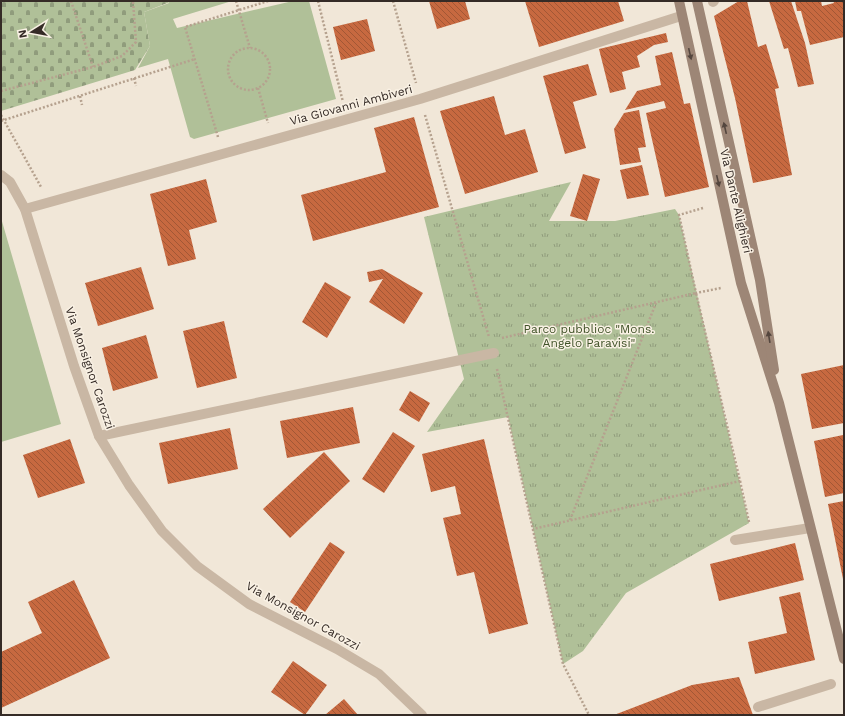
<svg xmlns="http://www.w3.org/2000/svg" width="845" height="716" viewBox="0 0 845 716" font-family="'Work Sans',sans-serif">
<defs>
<pattern id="cemetery-stones" width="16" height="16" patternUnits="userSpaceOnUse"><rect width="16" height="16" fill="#b0c098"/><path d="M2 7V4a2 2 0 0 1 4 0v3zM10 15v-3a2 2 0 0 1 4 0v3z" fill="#909c7c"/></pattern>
<pattern id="park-tufts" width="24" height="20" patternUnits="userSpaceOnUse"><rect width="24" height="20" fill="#b0c098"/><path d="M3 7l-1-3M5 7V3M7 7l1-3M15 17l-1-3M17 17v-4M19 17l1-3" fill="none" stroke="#909c7c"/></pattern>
<pattern id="building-back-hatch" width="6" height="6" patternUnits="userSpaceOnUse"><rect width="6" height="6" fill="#c76940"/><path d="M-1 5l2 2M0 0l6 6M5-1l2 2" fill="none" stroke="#a25735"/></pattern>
</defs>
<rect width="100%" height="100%" fill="#f1e7d8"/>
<path fill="url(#cemetery-stones)" d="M 1,1 L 169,1 L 170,2 L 144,12 L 150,46 L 135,70 L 1,111 Z"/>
<path fill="url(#park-tufts)" d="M 571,182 L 549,221 L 615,221 L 675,209 L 679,215 L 749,523 L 626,593 L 583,651 L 563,664 L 508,417 L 427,432 L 464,379 L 424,217 Z"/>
<g fill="#b0c098">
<path d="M 169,1 L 232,1 L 173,19 L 177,28 L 293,1 L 309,1 L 336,99 L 194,139 L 190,137 L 168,59 L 138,68 L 150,46 L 144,12 L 169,3 Z"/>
<path d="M 1,218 L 61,424 L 1,442 Z"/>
</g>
<g fill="url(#building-back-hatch)">
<path d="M 429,1 L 465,1 L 470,19 L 437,29 Z"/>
<path d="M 525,1 L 618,1 L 624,21 L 539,47 Z"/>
<path d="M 739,1 L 747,1 L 758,47 L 766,44 L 779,88 L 775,89 L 792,175 L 753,183 L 735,98 L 714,16 Z"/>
<path d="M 769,1 L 791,1 L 805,43 L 814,84 L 798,87 L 788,48 L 784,49 Z"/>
<path d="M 795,1 L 821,1 L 822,6 L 834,3 L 833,1 L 844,1 L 844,37 L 810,45 L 801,11 L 797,11 Z"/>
<path d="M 367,19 L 375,51 L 341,60 L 333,27 Z"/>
<path d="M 666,33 L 668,42 L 654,45 L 637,56 L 640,67 L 622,72 L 626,89 L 610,93 L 599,49 Z"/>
<path d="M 672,52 L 684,104 L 690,103 L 709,187 L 665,197 L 646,113 L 666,108 L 664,101 L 625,110 L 637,91 L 661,85 L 655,56 Z"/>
<path d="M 588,64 L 597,95 L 573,102 L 586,148 L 565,154 L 543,76 Z"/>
<path d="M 494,96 L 505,135 L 525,129 L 538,172 L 465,194 L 440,111 Z"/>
<path d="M 639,110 L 646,147 L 638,148 L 641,162 L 620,165 L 614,129 L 624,113 Z"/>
<path d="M 414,117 L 439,207 L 313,241 L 301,195 L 386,172 L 374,128 Z"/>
<path d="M 642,165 L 649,195 L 627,199 L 620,170 Z"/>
<path d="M 583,174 L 600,179 L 587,221 L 570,216 Z"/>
<path d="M 206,179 L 217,222 L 189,230 L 196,259 L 168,266 L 150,194 Z"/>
<path d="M 141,267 L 154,309 L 98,326 L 85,283 Z"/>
<path d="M 382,269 L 423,293 L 404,324 L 369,302 L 383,279 L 369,282 L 367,272 Z"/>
<path d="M 325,282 L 351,297 L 327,338 L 302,322 Z"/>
<path d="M 224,321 L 237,378 L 197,388 L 183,331 Z"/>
<path d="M 146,335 L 158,378 L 113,391 L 102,348 Z"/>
<path d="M 844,365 L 844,423 L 812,429 L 801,374 Z"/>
<path d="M 410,391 L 430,403 L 419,422 L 399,410 Z"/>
<path d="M 353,407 L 360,443 L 287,458 L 280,421 Z"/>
<path d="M 230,428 L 238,469 L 168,484 L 159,443 Z"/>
<path d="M 393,432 L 415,446 L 384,493 L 362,479 Z"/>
<path d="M 843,435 L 844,493 L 825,497 L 814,441 Z"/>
<path d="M 70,439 L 85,483 L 38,498 L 23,455 Z"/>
<path d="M 484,439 L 528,624 L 489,634 L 474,572 L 457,576 L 443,518 L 461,514 L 455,486 L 431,492 L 422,454 Z"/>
<path d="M 324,452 L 350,481 L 290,538 L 263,509 Z"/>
<path d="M 844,501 L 844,579 L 843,579 L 828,504 Z"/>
<path d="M 330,542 L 345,552 L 305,612 L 290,602 Z"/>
<path d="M 795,543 L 804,580 L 719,601 L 710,564 Z"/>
<path d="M 74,580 L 110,658 L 1,708 L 1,652 L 42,633 L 28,602 Z"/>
<path d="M 800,592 L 815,660 L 755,674 L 748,642 L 787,633 L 779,597 Z"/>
<path d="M 293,661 L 327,685 L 305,715 L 271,692 Z"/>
<path d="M 739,677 L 753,715 L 614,715 L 692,685 Z"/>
<path d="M 344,699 L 358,715 L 325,715 Z"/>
</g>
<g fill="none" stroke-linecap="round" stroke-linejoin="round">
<g stroke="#b5a18e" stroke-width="2.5" stroke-dasharray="2 2" stroke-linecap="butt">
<path d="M 71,1 L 93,67"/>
<path d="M 236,1 L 250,48"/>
<path d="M 318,1 L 343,102"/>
<path d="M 393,1 L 416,83"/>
<circle cx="249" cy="69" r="21"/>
<path d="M 134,78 L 136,86"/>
<path d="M 258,88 L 268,123"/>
<path d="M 1,91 L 93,67 L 122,56 L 136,42 L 133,1"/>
<path d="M 80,96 L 82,105"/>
<path d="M 1,115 L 41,187"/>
<path d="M 425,115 L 489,337"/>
<path d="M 1,121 L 195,59"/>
<path d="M 218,137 L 185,27 L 268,1"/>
<path d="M 703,208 L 679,215 L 696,293 L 721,288"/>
<path d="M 502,338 L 696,293 L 740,481 L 533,529"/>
<path d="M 497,369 L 563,664 L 589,715"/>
<path d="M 740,481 L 749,522"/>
<path d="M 570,520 L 656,303"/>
</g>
<path stroke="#c9b7a4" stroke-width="10" d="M 758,707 L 831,684"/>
<g stroke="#c9b7a4" stroke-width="10">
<path d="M 713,2 L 714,1"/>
<path d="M 1,175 L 10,182 L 25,209 L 74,366 L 99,436 L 129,485 L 162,531 L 197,566 L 249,604 L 337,649 L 379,674 L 422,715"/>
<path d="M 25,209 L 420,99 L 681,16"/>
<path d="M 99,436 L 494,353"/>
<path d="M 735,540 L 810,528"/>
</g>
<g stroke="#9d8676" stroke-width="10">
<path d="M 679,1 L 741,283 L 779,403 L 844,659"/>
<path d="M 697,1 L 760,280 L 774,370"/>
</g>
</g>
<defs><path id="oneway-solid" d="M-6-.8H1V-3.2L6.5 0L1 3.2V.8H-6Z"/></defs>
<g fill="#54463e">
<use href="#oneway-solid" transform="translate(690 54) rotate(77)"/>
<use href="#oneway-solid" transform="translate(725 128) rotate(-103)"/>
<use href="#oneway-solid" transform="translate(718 181) rotate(77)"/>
<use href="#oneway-solid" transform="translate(769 337) rotate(-99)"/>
</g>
<g text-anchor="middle" stroke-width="3" stroke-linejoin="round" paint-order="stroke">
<g font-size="12" fill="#352b26" stroke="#f9f1e4">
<text transform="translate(351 105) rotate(-15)" y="4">Via Giovanni Ambiveri</text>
<text transform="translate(736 201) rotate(77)" y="4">Via Dante Alighieri</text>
<text transform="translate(90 368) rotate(71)" y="4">Via Monsignor Carozzi</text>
<text transform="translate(303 616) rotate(29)" y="4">Via Monsignor Carozzi</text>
</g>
<g font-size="12" fill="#415329" stroke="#f9f1e4">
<text x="589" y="333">Parco pubblioc "Mons.<tspan x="589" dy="14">Angelo Paravisi"</tspan></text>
</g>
</g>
<rect width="845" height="716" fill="none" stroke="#352b26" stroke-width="4"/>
<g transform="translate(32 32) rotate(259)" stroke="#f9f1e4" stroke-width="3" paint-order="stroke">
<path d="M0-3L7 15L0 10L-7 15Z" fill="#352b26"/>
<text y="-6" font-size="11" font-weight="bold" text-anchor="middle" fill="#352b26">N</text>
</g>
</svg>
